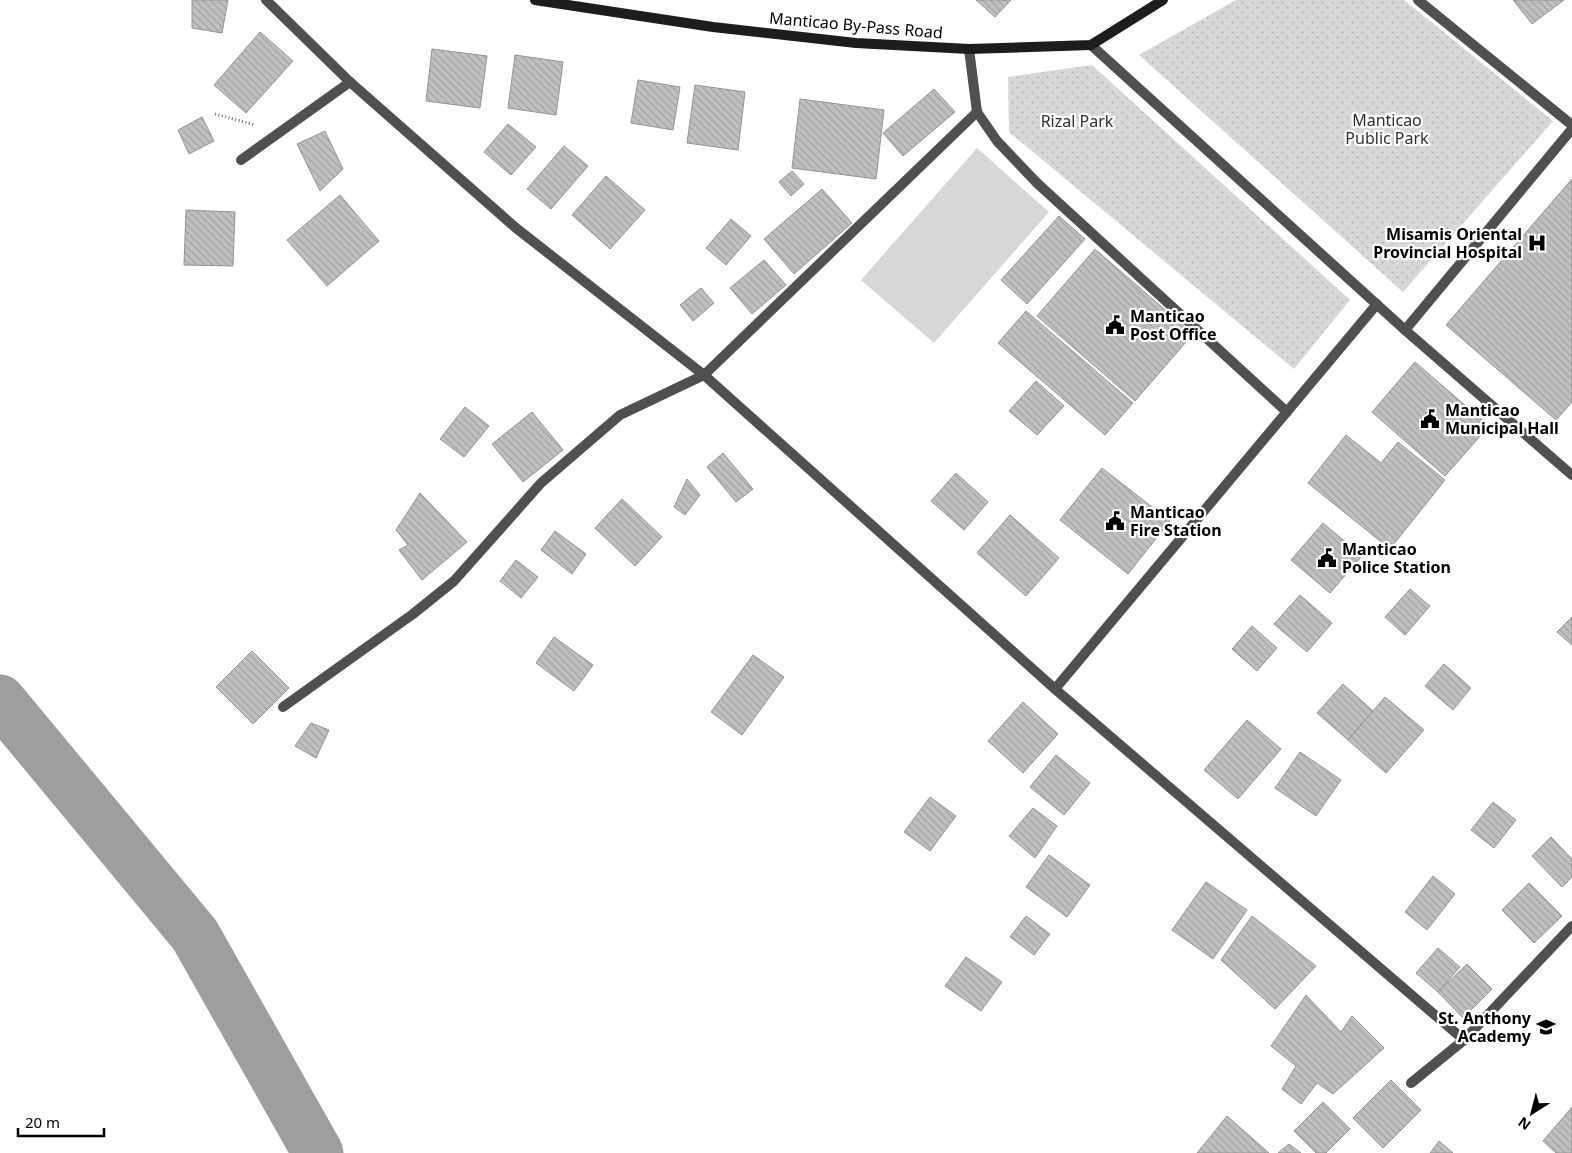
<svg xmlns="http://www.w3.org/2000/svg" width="1572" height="1153" viewBox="0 0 1572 1153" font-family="'Noto Sans',sans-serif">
<defs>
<pattern id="park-dots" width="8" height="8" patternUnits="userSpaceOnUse" patternTransform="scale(1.25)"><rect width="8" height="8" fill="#d7d7d7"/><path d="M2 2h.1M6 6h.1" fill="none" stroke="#b7b7b7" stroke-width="1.8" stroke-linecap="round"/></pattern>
<pattern id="building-back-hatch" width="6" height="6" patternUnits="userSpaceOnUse" patternTransform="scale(1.25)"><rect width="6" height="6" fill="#c0c0c0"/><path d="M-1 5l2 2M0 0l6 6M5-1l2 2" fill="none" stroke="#a3a3a3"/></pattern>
</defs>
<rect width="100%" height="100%" fill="#fff"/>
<g fill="url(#park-dots)">
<path d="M 1236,0 L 1404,0 L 1553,121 L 1403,292 L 1139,55 Z"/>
<path d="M 1092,65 L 1350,300 L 1294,369 L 1009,132 L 1008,77 Z"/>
</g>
<path fill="#d7d7d7" d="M 977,148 L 1049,212 L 934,343 L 861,280 Z"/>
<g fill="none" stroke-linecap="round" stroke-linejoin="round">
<path stroke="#9e9e9e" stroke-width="51" d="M 0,700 L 195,935 L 318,1153"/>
</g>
<g fill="url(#building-back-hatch)" stroke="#949494">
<path d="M 192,0 L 228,0 L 222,33 L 192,28 Z"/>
<path d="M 976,0 L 1011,0 L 995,17 Z"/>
<path d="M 1513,0 L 1564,0 L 1532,24 Z"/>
<path d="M 260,32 L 293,61 L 246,113 L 214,85 Z"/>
<path d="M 432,49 L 487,56 L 480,108 L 426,101 Z"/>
<path d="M 515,55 L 563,62 L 556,115 L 508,108 Z"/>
<path d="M 638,80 L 680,87 L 673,130 L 631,123 Z"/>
<path d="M 695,85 L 745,92 L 738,150 L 687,143 Z"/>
<path d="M 934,89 L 955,112 L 903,156 L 883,133 Z"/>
<path d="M 800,99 L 884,110 L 876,179 L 792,168 Z"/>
<path d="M 202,117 L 214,141 L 189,154 L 178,130 Z"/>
<path d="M 508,124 L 536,147 L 511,175 L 484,152 Z"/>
<path d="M 325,131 L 343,169 L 320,191 L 297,144 Z"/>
<path d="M 564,146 L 588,166 L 551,209 L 527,189 Z"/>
<path d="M 792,171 L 804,184 L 791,196 L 779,182 Z"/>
<path d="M 606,176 L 645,210 L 610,249 L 572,215 Z"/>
<path d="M 1572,179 L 1572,402 L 1556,420 L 1446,325 Z"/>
<path d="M 822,189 L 852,223 L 794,274 L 764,239 Z"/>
<path d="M 340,195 L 379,241 L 327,286 L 287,240 Z"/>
<path d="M 186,210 L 235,212 L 233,266 L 184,265 Z"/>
<path d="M 1059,216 L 1085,239 L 1027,304 L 1001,280 Z"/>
<path d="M 731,219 L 751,236 L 726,265 L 706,248 Z"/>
<path d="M 1095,249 L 1193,334 L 1135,401 L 1037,316 Z"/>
<path d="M 764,260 L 786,285 L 752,314 L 730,288 Z"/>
<path d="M 701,288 L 714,303 L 693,321 L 680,305 Z"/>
<path d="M 1026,311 L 1133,403 L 1105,435 L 998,343 Z"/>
<path d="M 1415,362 L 1489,426 L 1445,476 L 1372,412 Z"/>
<path d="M 1036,381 L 1064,406 L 1037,435 L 1009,411 Z"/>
<path d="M 465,407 L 489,426 L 464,457 L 440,439 Z"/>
<path d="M 532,412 L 563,450 L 523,482 L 492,444 Z"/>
<path d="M 1346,435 L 1381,463 L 1398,442 L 1445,480 L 1390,549 L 1308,483 Z"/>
<path d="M 723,453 L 753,489 L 736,502 L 707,467 Z"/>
<path d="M 1102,468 L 1170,521 L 1128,574 L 1060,520 Z"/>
<path d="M 956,473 L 988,502 L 964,530 L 931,501 Z"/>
<path d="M 687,479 L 700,495 L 685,515 L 674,507 Z"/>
<path d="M 420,493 L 467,542 L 422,580 L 399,550 L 408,545 L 396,530 Z"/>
<path d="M 622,499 L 662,537 L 635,566 L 595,528 Z"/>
<path d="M 1010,515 L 1059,558 L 1026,596 L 977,553 Z"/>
<path d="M 1323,523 L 1362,556 L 1330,593 L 1291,560 Z"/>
<path d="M 555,531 L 586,554 L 572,574 L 541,550 Z"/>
<path d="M 516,560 L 538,577 L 521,598 L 500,581 Z"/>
<path d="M 1410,589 L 1430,606 L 1405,635 L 1385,617 Z"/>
<path d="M 1300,595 L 1332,623 L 1307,652 L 1274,624 Z"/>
<path d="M 1572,617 L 1572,645 L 1557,632 Z"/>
<path d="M 1252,626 L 1277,648 L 1257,671 L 1232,649 Z"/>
<path d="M 554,637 L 593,665 L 574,691 L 536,663 Z"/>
<path d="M 252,651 L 289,688 L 253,724 L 216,687 Z"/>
<path d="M 753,655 L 784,677 L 742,735 L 711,712 Z"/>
<path d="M 1444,664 L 1471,688 L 1453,710 L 1425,686 Z"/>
<path d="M 1343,684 L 1373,711 L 1348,740 L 1317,713 Z"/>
<path d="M 1385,697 L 1424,730 L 1386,773 L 1348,740 Z"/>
<path d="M 1023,702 L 1058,734 L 1023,773 L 988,741 Z"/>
<path d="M 1247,720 L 1281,749 L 1238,799 L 1204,770 Z"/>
<path d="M 311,723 L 329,730 L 316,758 L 295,746 Z"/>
<path d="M 1300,752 L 1341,780 L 1316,816 L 1275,788 Z"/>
<path d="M 1056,755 L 1090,783 L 1064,815 L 1030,787 Z"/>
<path d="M 930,797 L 956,816 L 930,851 L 904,832 Z"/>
<path d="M 1493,802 L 1516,820 L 1494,848 L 1471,830 Z"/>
<path d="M 1033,808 L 1057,826 L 1035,858 L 1009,836 Z"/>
<path d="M 1551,837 L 1572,859 L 1572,877 L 1562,887 L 1532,856 Z"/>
<path d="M 1049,855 L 1090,885 L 1067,917 L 1026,887 Z"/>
<path d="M 1433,876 L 1455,894 L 1427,930 L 1405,912 Z"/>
<path d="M 1206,882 L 1247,910 L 1213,959 L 1172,930 Z"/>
<path d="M 1529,883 L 1562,916 L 1534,943 L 1502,910 Z"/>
<path d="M 1026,916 L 1050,934 L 1034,955 L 1010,937 Z"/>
<path d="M 1252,916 L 1316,966 L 1275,1009 L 1221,960 Z"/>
<path d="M 1438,948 L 1460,967 L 1438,992 L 1416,973 Z"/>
<path d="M 966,957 L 1002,982 L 981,1011 L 945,986 Z"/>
<path d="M 1467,964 L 1492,989 L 1463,1018 L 1438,992 Z"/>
<path d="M 1306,995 L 1341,1032 L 1352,1016 L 1384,1048 L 1333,1094 L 1317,1083 L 1301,1104 L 1282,1089 L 1296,1066 L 1271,1046 Z"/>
<path d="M 1391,1080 L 1421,1110 L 1383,1148 L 1353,1118 Z"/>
<path d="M 1323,1102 L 1350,1129 L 1326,1153 L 1316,1153 L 1294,1131 Z"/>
<path d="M 1572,1107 L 1572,1153 L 1556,1153 L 1543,1141 Z"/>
<path d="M 1227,1116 L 1269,1153 L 1197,1153 Z"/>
<path d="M 1439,1141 L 1453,1153 L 1430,1153 Z"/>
<path d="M 1289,1144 L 1301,1153 L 1278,1153 Z"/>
</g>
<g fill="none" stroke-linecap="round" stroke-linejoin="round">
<path stroke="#727272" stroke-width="3" stroke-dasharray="1 2.5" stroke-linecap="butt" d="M 215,114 L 255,125"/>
<g stroke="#505050" stroke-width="10">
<path d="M 266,0 L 350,82 L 516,228 L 704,375 L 1055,689 L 1464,1040"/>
<path d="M 1418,0 L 1572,125"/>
<path d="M 1091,45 L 1405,330 L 1572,475"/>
<path d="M 977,112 L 997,141 L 1037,183 L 1287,412"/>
<path d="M 241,160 L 350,82"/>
<path d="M 1405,330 L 1572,129"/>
<path d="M 1055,689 L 1377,304"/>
<path d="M 283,707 L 413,614 L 454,581 L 541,483 L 620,415 L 704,375 L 977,112 L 969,49"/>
<path d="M 1411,1083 L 1464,1040 L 1572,926"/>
</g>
<path stroke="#1d1d1d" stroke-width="10" d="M 535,0 L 713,27 L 856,43 L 969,49 L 1091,45 L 1163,0"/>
</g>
<defs>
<g id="hospital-bare" transform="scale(1.5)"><path d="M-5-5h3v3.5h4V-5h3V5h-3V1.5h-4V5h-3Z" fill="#000" stroke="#fff" stroke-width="2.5" paint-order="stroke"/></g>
<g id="civic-bare" transform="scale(1.5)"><path d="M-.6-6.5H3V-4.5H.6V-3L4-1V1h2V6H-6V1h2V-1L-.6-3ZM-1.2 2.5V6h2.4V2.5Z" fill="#000" stroke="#fff" stroke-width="2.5" paint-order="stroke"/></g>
<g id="school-bare" transform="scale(1.5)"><path d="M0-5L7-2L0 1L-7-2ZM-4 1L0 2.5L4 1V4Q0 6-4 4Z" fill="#000" stroke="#fff" stroke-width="2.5" paint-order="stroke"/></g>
</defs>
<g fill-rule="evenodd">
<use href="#hospital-bare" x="1537" y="243"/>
<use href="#civic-bare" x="1115" y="325"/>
<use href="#civic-bare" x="1430" y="419"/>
<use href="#civic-bare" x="1115" y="521"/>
<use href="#civic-bare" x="1327" y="558"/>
<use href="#school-bare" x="1546" y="1027"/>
</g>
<g text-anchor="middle" stroke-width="4.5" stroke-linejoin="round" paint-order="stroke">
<g font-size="16" fill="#000" stroke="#fff">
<text transform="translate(856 25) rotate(5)" y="6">Manticao By-Pass Road</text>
</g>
<g font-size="16" fill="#2e2e2e" stroke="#fff">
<text x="1387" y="126">Manticao<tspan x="1387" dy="18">Public Park</tspan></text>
<text x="1077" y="127">Rizal Park</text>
</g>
<g font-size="16" font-weight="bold" fill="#000" stroke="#fff" text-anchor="start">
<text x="1522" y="240" text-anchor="end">Misamis Oriental<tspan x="1522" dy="18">Provincial Hospital</tspan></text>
<text x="1130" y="322">Manticao<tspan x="1130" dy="18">Post Office</tspan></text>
<text x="1445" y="416">Manticao<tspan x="1445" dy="18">Municipal Hall</tspan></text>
<text x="1130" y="518">Manticao<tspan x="1130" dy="18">Fire Station</tspan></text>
<text x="1342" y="555">Manticao<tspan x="1342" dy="18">Police Station</tspan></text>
<text x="1531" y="1024" text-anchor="end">St. Anthony<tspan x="1531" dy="18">Academy</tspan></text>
</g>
</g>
<g transform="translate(1532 1113) rotate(216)" stroke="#ffffff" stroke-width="4" paint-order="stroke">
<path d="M0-4L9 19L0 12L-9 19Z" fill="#000000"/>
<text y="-8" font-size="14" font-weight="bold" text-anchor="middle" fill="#000000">N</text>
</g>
<path d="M18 1128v8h86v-8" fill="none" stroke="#000000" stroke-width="2.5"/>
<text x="25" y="1128" font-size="15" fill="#000000" stroke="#ffffff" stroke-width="4" paint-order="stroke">20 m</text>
</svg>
